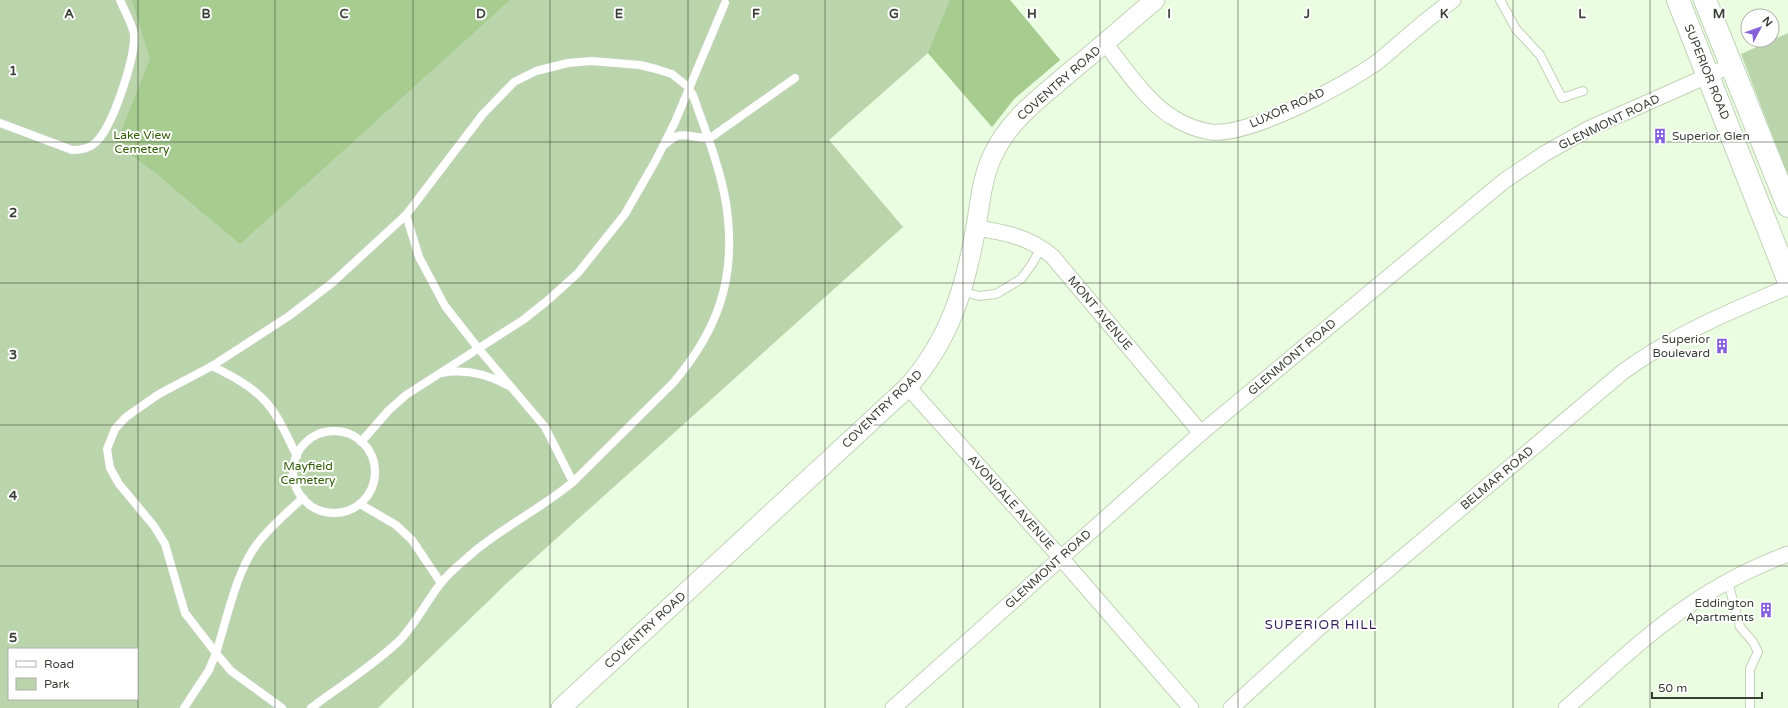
<svg xmlns="http://www.w3.org/2000/svg" width="1788" height="708" viewBox="0 0 1788 708" font-family="'Varela Round',sans-serif">
<rect width="100%" height="100%" fill="#ebfde1"/>
<g fill="#bad4ab" fill-rule="evenodd">
<path d="M 0,0 L 1010,0 L 1060,60 L 1014,99 L 992,127 L 928,53 L 829,140 L 903,227 L 507,583 L 378,708 L 0,708 ZM 9,649 L 137,649 L 137,699 L 9,699 Z"/>
<path d="M 1788,33 L 1788,176 L 1741,54 Z"/>
</g>
<g fill="#a6cc90">
<path d="M 132,0 L 510,0 L 240,244 L 153,171 L 116,144 L 150,59 Z"/>
<path d="M 950,0 L 1010,0 L 1060,60 L 1014,99 L 992,127 L 928,53 Z"/>
</g>
<g fill="none" stroke-linecap="round" stroke-linejoin="round">
<g stroke="#c1d3b8" stroke-width="10">
<g id="service">
<path d="M 1500,0 L 1516,29 L 1540,55 L 1562,98 L 1583,91"/>
<path d="M 0,123 L 72,150 C 80,150 89,149 95,143 C 112,129 136,57 134,34 C 132,23 124,10 120,0"/>
<path d="M 664,145 C 667,143 671,139 675,137 C 687,131 701,142 713,136 L 795,78"/>
<path d="M 406,215 L 419,257 L 445,306 L 478,348 L 545,427 L 573,482"/>
<path d="M 961,291 L 979,296 L 996,294 L 1021,279 L 1032,264 L 1041,248"/>
<path d="M 212,366 C 230,375 248,384 262,398 C 278,413 287,437 297,456"/>
<path d="M 441,373 C 464,369 487,374 507,385"/>
<circle cx="334" cy="472" r="41"/>
<path d="M 361,442 L 389,410 L 406,395 L 523,320 L 547,301 L 578,273 L 625,214 L 656,160 L 675,122 L 725,3"/>
<path d="M 360,504 L 396,525 L 412,540 L 441,583"/>
<path d="M 1728,582 L 1740,627 L 1753,642 L 1758,652 L 1750,669 L 1750,708"/>
<path d="M 184,708 L 209,670 L 216,653 L 185,613 L 165,544 L 154,526 L 119,484 L 110,468 L 107,449 L 115,429 L 126,417 L 159,394 L 212,366 L 289,316 L 332,283 L 406,215 L 483,114 L 514,82 L 536,71 L 568,63 L 591,61 L 640,65 L 656,69 L 672,74 L 687,86 L 693,95 C 705,130 720,167 726,203 C 737,275 720,328 673,383 L 573,482 C 543,507 507,525 476,550 C 465,560 450,571 441,583 C 426,602 416,623 400,640 C 373,666 340,686 311,708"/>
<path d="M 282,708 L 231,671 L 216,653 C 227,619 236,572 257,544 C 270,527 287,512 303,498"/>
</g>
</g>
<g stroke="#c1d3b8" stroke-width="17">
<g id="minor">
<path d="M 1105,43 C 1123,66 1147,102 1172,117 C 1183,124 1198,130 1211,132 C 1251,136 1348,84 1380,60 C 1404,40 1427,18 1453,0"/>
<path d="M 975,228 C 1005,232 1029,237 1052,256 L 1201,433"/>
<path d="M 908,387 L 1061,558 L 1191,708"/>
<path d="M 893,708 L 1201,433 L 1504,181 L 1544,154 L 1590,128 L 1732,65"/>
<path d="M 1231,708 L 1320,627 L 1624,371 C 1675,334 1731,311 1788,287"/>
<path d="M 1566,708 C 1599,680 1631,648 1666,622 C 1702,594 1745,570 1788,554"/>
</g>
</g>
<g stroke="#c1d3b8" stroke-width="21">
<path id="tertiary" d="M 561,708 L 908,387 C 950,339 965,289 976,227 C 980,203 982,179 992,157 C 1009,118 1045,94 1076,67 C 1103,45 1129,22 1155,0"/>
</g>
<g stroke="#c1d3b8" stroke-width="24">
<g id="secondary">
<path d="M 1678,0 L 1788,279"/>
<path d="M 1705,0 L 1788,206"/>
</g>
</g>
<use href="#service" stroke="#fff" stroke-width="8"/>
<use href="#minor" stroke="#fff" stroke-width="15"/>
<use href="#tertiary" stroke="#fff" stroke-width="19"/>
<use href="#secondary" stroke="#fff" stroke-width="22"/>
</g>
<path fill="none" stroke="#383f34" stroke-width="1" stroke-opacity="0.55" d="M 138,0 L 138,708M 275,0 L 275,708M 413,0 L 413,708M 550,0 L 550,708M 688,0 L 688,708M 825,0 L 825,708M 963,0 L 963,708M 1100,0 L 1100,708M 1238,0 L 1238,708M 1375,0 L 1375,708M 1513,0 L 1513,708M 1650,0 L 1650,708M 0,142 L 1788,142M 0,283 L 1788,283M 0,425 L 1788,425M 0,566 L 1788,566"/>
<defs>
<g id="building-bare" transform="scale(1.2)"><path d="M-4-6H4V6H1V3H-1V6H-4ZM-2.5-4.3h1.7v1.8h-1.7ZM.8-4.3h1.7v1.8H.8ZM-2.5-1h1.7V.8h-1.7ZM.8-1h1.7V.8H.8Z" fill="#8761dc" stroke="#fff" stroke-width="2.5" paint-order="stroke"/></g>
</defs>
<g fill-rule="evenodd">
<use href="#building-bare" x="1660" y="136"/>
<use href="#building-bare" x="1722" y="346"/>
<use href="#building-bare" x="1766" y="610"/>
</g>
<g text-anchor="middle" stroke-width="4" stroke-linejoin="round" paint-order="stroke">
<g font-size="12" fill="#383f34" stroke="#fff">
<text transform="translate(1707 72) rotate(68)" y="4">SUPERIOR ROAD</text>
<text transform="translate(1059 83) rotate(-41)" y="4">COVENTRY ROAD</text>
<text transform="translate(1287 108) rotate(-24)" y="4">LUXOR ROAD</text>
<text transform="translate(1609 122) rotate(-26)" y="4">GLENMONT ROAD</text>
<text transform="translate(1100 313) rotate(50)" y="4">MONT AVENUE</text>
<text transform="translate(1292 357) rotate(-40)" y="4">GLENMONT ROAD</text>
<text transform="translate(882 409) rotate(-44)" y="4">COVENTRY ROAD</text>
<text transform="translate(1497 478) rotate(-40)" y="4">BELMAR ROAD</text>
<text transform="translate(1011 502) rotate(48)" y="4">AVONDALE AVENUE</text>
<text transform="translate(1048 569) rotate(-42)" y="4">GLENMONT ROAD</text>
<text transform="translate(645 630) rotate(-43)" y="4">COVENTRY ROAD</text>
</g>
<g font-size="12" fill="#305c02" stroke="#fff">
<text x="142" y="139">Lake View<tspan x="142" dy="14">Cemetery</tspan></text>
<text x="308" y="470">Mayfield<tspan x="308" dy="14">Cemetery</tspan></text>
</g>
<g font-size="12" fill="#383f34" stroke="#fff" text-anchor="end">
<text x="1672" y="140" text-anchor="start">Superior Glen</text>
<text x="1710" y="343">Superior<tspan x="1710" dy="14">Boulevard</tspan></text>
<text x="1754" y="607">Eddington<tspan x="1754" dy="14">Apartments</tspan></text>
</g>
<g font-size="13" letter-spacing="1" fill="#311e58" stroke="#fff">
<text x="1321" y="629">SUPERIOR HILL</text>
</g>
</g>
<g font-size="13" text-anchor="middle" font-weight="bold" fill="#383f34" stroke="#fff" stroke-width="4" stroke-linejoin="round" paint-order="stroke">
<text x="69" y="18">A</text>
<text x="206" y="18">B</text>
<text x="344" y="18">C</text>
<text x="481" y="18">D</text>
<text x="619" y="18">E</text>
<text x="756" y="18">F</text>
<text x="894" y="18">G</text>
<text x="1032" y="18">H</text>
<text x="1169" y="18">I</text>
<text x="1307" y="18">J</text>
<text x="1444" y="18">K</text>
<text x="1582" y="18">L</text>
<text x="1719" y="18">M</text>
<text x="13" y="75">1</text>
<text x="13" y="217">2</text>
<text x="13" y="359">3</text>
<text x="13" y="500">4</text>
<text x="13" y="642">5</text>
</g>
<rect x="8" y="648" width="130" height="52" fill="#ffffff" stroke="#afb2ae"/>
<rect x="16" y="661" width="20" height="6" fill="#ffffff" stroke="#afb2ae"/>
<text x="44" y="668" font-size="12" fill="#383f34">Road</text>
<rect x="16" y="678" width="20" height="12" fill="#bad4ab" stroke="#afb2ae"/>
<text x="44" y="688" font-size="12" fill="#383f34">Park</text>
<g transform="translate(1760 28) rotate(49)"><circle r="19" fill="#ffffff" stroke="#afb2ae"/>
<path d="M0-3L7 15L0 10L-7 15Z" fill="#8761dc"/>
<text y="-6" font-size="11" font-weight="bold" text-anchor="middle" fill="#383f34">N</text>
</g>
<path d="M1652 692v6h110v-6" fill="none" stroke="#383f34" stroke-width="2"/>
<text x="1658" y="692" font-size="12" fill="#383f34" stroke="#ffffff" stroke-width="3" paint-order="stroke">50 m</text>
</svg>
